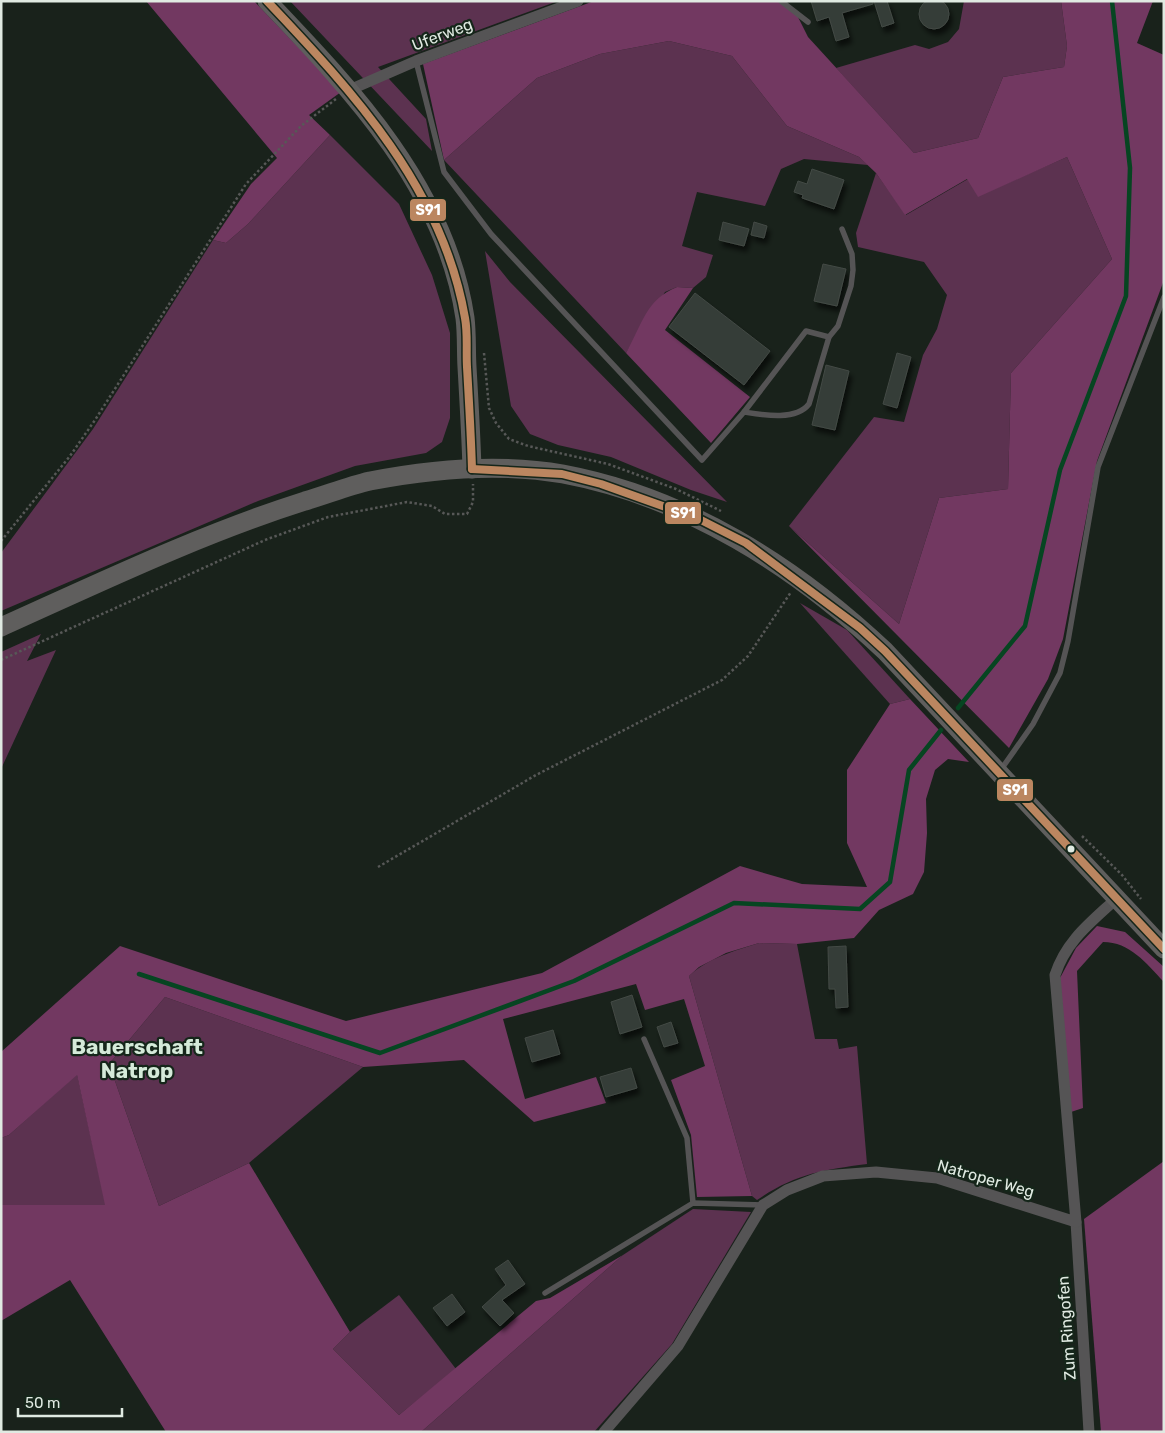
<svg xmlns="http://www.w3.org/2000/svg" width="1165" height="1433" viewBox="0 0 1165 1433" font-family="Rubik,sans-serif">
<defs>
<filter id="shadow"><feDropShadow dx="3" dy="5.5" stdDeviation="2.5" flood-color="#0009"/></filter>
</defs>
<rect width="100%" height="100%" fill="#19221b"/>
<g fill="#5c3250">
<path d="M 290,1 L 558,1 L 378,67 L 426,119 L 432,151 Z"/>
<path d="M 964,1 L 1061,1 L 1067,46 L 1064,67 L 1003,77 L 978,138 L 914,153 L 836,68 L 915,45 L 929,49 L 948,42 L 959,29 Z"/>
<path d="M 669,41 L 732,56 L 787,126 L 859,157 L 868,165 L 804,159 L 781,169 L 765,206 L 697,192 L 682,246 L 713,255 L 706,277 L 693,288 L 677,287 L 665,292 L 626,353 L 444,160 L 537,78 L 600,54 Z"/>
<path d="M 330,135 L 399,204 L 432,275 L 450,333 L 450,418 L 442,442 L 426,453 L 355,466 L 258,501 L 1,611 L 1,553 L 93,429 L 213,240 L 226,243 L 248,224 Z"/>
<path d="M 1067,157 L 1112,259 L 1011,373 L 1008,489 L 939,498 L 899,624 L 789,526 L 874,417 L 904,422 L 923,355 L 937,329 L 947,295 L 924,262 L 858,247 L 856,233 L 876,173 L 906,215 L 968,179 L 978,196 Z"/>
<path d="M 485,251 L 510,282 L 727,502 L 691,490 L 611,457 L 558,445 L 530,434 L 511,406 Z"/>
<path d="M 800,603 L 847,630 L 910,699 L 890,704 Z"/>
<path d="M 41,634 L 27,661 L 56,650 L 1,769 L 1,652 Z"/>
<path d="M 759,943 L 797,944 L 815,1039 L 837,1039 L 839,1049 L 857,1046 L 867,1164 C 822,1170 795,1174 757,1200 L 752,1196 L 689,976 C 708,958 734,951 759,943 Z"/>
<path d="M 165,997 L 363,1067 L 249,1163 L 159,1206 L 109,1064 Z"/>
<path d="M 77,1074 L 106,1206 L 1,1205 L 1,1138 L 9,1135 Z"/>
<path d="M 693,1209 L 751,1212 L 672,1344 L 594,1432 L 421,1432 L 623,1255 Z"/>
<path d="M 399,1295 L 456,1369 L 399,1415 L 333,1349 L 350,1332 Z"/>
</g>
<g fill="#723861">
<path d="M 146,1 L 254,1 L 341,92 L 309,115 L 330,135 L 248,224 L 226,243 L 213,240 L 251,184 L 277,158 Z"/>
<path d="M 594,1 L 786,1 L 796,13 L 808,37 L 914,153 L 978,138 L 1003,77 L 1064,67 L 1067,46 L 1061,1 L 1153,1 L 1137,43 L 1164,55 L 1164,280 L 1097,461 L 1063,639 L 1048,679 L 1009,748 L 789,526 L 899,624 L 939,498 L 1008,489 L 1011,373 L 1112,259 L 1067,157 L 978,197 L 967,179 L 905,215 L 876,173 L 859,157 L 787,126 L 732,56 L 669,41 L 600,54 L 537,78 L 444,160 L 423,64 Z"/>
<path d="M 677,287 L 693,288 L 665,330 L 750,397 L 711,443 L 626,353 C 642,325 646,299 677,287 Z"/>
<path d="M 910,699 L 969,762 L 948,759 L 935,770 L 926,799 L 927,833 L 924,872 L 913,894 L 879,910 L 854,938 L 797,944 L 759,943 L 726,953 L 699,967 L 689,976 L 752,1196 L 697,1197 L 691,1135 L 671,1080 L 705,1066 L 684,999 L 645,1010 L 636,984 L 503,1019 L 525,1099 L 596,1077 L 606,1103 L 534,1122 L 464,1060 L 363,1067 L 165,997 L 109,1064 L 159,1206 L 249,1163 L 350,1332 L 333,1349 L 399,1415 L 536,1301 L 550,1298 L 623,1255 L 421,1432 L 166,1432 L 70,1280 L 1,1321 L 1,1205 L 105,1205 L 77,1075 L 9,1135 L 1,1138 L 1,1052 L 120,946 L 346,1021 L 542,973 L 740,866 L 802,884 L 867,887 L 847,843 L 847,770 L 890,704 Z"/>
<path d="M 1097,926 L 1125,932 L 1164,967 L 1164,982 C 1146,963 1130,942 1103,942 L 1077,971 L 1083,1108 L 1071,1112 L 1060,978 L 1076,948 Z"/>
<path d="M 1164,1161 L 1164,1432 L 1101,1432 L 1084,1219 Z"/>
</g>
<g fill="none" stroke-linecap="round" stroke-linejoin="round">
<g stroke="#064521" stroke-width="4.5">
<path d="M 958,708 L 1025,626 L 1060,470 L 1126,296 L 1130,168 L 1112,1"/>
<path d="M 139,974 L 380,1053 L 574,981 L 734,903 L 860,909 L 890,882 L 909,770 L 941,730"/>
</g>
</g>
<g fill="#353c37" stroke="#434a45" filter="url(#shadow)">
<circle cx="934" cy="14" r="15"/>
<path d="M 811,1 L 873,1 L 873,4 L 842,13 L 849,37 L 836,41 L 829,17 L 817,21 Z"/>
<path d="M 874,1 L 887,1 L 894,23 L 882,27 Z"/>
<path d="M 812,169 L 844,180 L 834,209 L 802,198 L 803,195 L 794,192 L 798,181 L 807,184 Z"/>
<path d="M 723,222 L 749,229 L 744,246 L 719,240 Z"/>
<path d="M 754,222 L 767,226 L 764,238 L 751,235 Z"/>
<path d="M 823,264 L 846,269 L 837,306 L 814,301 Z"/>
<path d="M 695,293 L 770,351 L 744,385 L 669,327 Z"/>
<path d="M 897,353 L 911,357 L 897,408 L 883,404 Z"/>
<path d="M 826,365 L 849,371 L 835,430 L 812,425 Z"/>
<path d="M 846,946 L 848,1007 L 836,1008 L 835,989 L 829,989 L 828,947 Z"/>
<path d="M 632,995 L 642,1027 L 620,1034 L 611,1002 Z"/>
<path d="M 671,1022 L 678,1043 L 664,1047 L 657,1027 Z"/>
<path d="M 553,1030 L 560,1054 L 532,1062 L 525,1038 Z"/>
<path d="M 631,1068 L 637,1088 L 606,1097 L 600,1077 Z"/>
<path d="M 508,1260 L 525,1284 L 502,1300 L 514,1313 L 500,1326 L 482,1307 L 506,1285 L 495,1269 Z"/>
<path d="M 452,1294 L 465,1312 L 447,1326 L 433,1308 Z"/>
</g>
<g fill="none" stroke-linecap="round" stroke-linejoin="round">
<g stroke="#575857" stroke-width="2.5" stroke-dasharray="2.5 2.5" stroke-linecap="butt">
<path d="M 484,353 L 489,408 L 496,423 L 509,439 L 528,446 L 608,464 L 676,489 L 721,511"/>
<path d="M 1,541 L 70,456 L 95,420 L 246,184 L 301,126 L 336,99"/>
<path d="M 1,660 L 265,540 L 328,517 L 407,502 L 432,506 L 445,514 L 467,514 L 473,502 L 473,484"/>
<path d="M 1082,836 L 1122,875 L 1141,899"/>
<path d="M 378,867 L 536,775 L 722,680 L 748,656 L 791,592"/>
</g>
<g stroke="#555455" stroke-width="5.5">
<path d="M 781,1 L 808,22"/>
<path d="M 416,61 L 444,172 L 491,234 L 702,460 L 744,412 L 806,331 L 829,337"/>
<path d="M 744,412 C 763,415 796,421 809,404 L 829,337 L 838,326 L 851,286 L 853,270 L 852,254 L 842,229"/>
<path d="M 1000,771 L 1033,724 L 1060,673 L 1068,641 L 1098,467 L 1164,297"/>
<path d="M 644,1039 L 687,1138 L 693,1203"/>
<path d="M 545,1293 L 693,1203 L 763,1205"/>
</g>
<g stroke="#555455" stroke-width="11">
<path d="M 347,91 L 416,61 L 578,1"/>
<path d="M 1076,1222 L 1089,1432"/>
<path d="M 604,1432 L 678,1346 L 763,1205 L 787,1190 L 823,1176 L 876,1172 L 937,1178 L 1076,1222 L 1055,975 C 1066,941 1090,923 1116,899"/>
</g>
<g stroke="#5f5e5d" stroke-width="19">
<path d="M 267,1 C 353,91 446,189 465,318 C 467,334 466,351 467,367 C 469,401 471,435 472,469"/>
<path d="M 1,627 C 101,582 201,534 305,501 C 326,495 348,486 370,481 C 432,469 500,463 563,474 C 686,497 795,566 885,651 L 1164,949"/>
</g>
<g stroke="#15261a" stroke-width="11">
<g id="bus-1">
<path d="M 267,1 C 354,93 443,189 465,318 C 468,334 466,350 467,367 C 469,401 471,435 472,469"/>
<path d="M 472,469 L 562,474 L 601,484 L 699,519 L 746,543 L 860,628 L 885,651 L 1164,949"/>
</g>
</g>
<use href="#bus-1" stroke="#bb8660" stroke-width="8"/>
</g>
<circle fill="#e0eae2" stroke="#15261a" stroke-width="2" cx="1071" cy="849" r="4.5"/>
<g text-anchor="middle" stroke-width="4.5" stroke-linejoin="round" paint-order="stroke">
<g font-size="16" fill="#e0eae2" stroke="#15261a">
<text transform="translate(442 34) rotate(-21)" y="6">Uferweg</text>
<text transform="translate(986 1178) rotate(16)" y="6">Natroper Weg</text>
<text transform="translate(1066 1328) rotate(-94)" y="6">Zum Ringofen</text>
</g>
<g font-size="21" font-weight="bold" fill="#d5ead9" stroke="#15261a">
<text x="137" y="1054">Bauerschaft<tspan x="137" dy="24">Natrop</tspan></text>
</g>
</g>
<g stroke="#15261a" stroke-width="2">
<rect x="409" y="198" width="38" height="24" rx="5" fill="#bb8660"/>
<rect x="664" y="501" width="38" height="24" rx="5" fill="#bb8660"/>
<rect x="996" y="778" width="38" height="24" rx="5" fill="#bb8660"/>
</g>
<g font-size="14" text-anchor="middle" font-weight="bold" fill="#fff">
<text x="428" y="215">S91</text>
<text x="683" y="518">S91</text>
<text x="1015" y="795">S91</text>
</g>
<rect width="1165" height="1433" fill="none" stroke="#e0eae2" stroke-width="5"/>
<path d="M18 1408v8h104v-8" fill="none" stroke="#e0eae2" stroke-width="2.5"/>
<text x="25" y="1408" font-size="15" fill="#e0eae2" stroke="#15261a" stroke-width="4" paint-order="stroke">50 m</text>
</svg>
